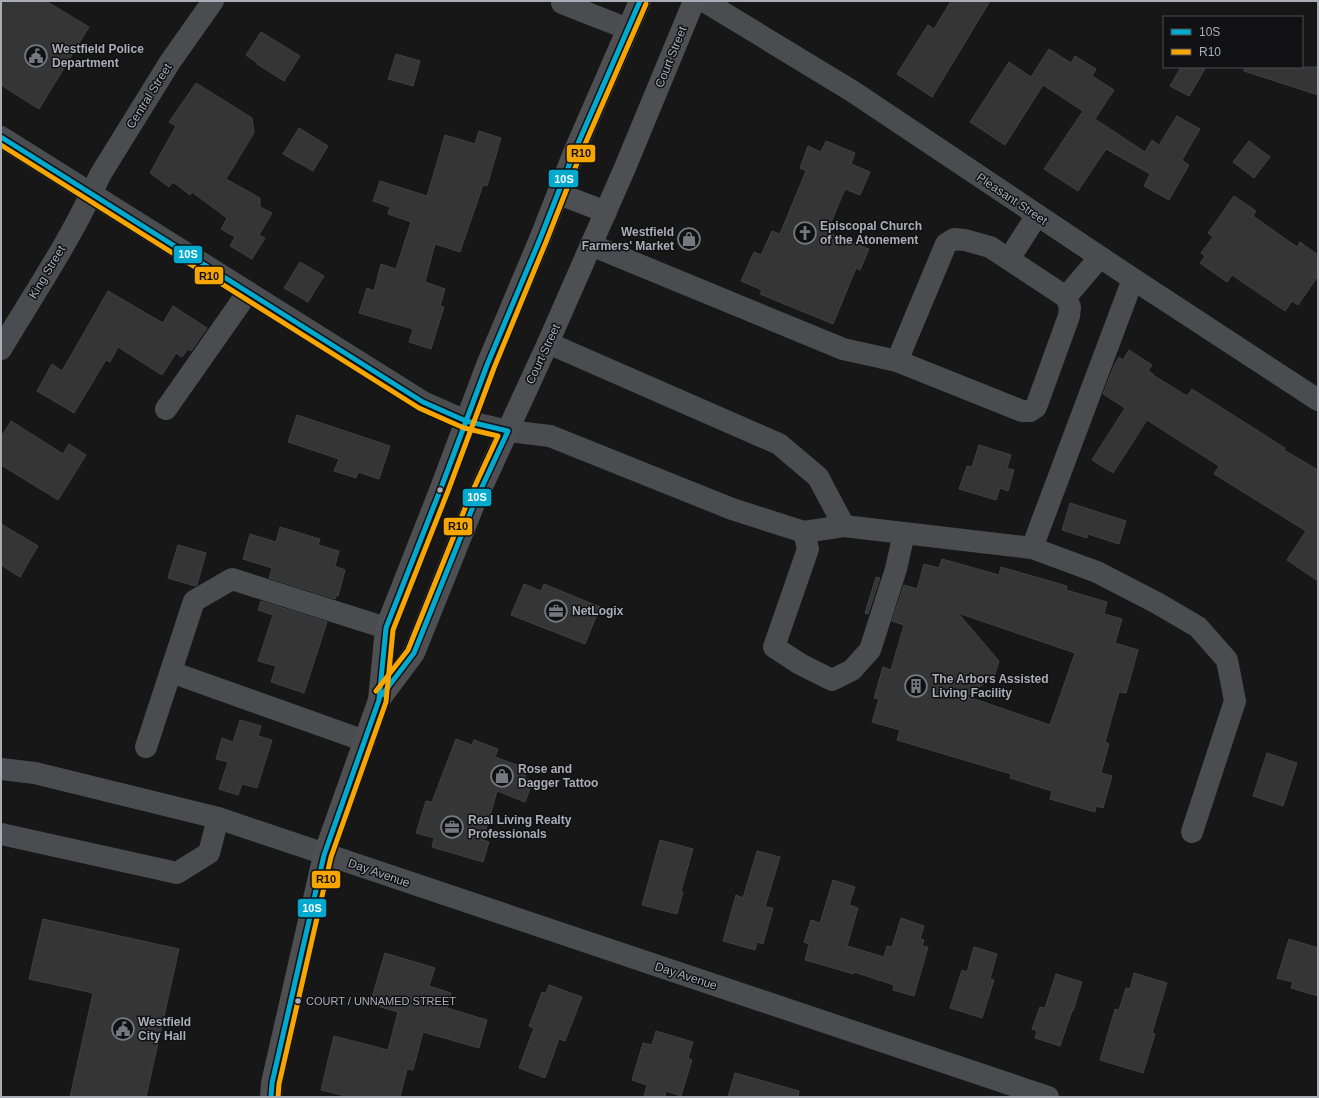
<svg xmlns="http://www.w3.org/2000/svg" width="1319" height="1098" viewBox="0 0 1319 1098" font-family="Helvetica,sans-serif">
<rect width="100%" height="100%" fill="#171717"/>
<g fill="#353536" stroke="#3f4043" fill-rule="evenodd">
<path d="M 1,1 L 46,1 L 89,27 L 39,109 L 1,85 Z"/>
<path d="M 951,1 L 990,1 L 932,97 L 897,74 L 928,25 L 934,29 Z"/>
<path d="M 261,32 L 300,56 L 284,81 L 257,64 L 257,63 L 246,55 Z"/>
<path d="M 1049,49 L 1071,63 L 1075,56 L 1096,69 L 1092,76 L 1114,90 L 1095,119 L 1145,152 L 1152,140 L 1159,145 L 1177,116 L 1200,129 L 1182,160 L 1189,165 L 1169,200 L 1144,186 L 1150,174 L 1106,149 L 1078,191 L 1044,169 L 1083,111 L 1043,85 L 1005,145 L 970,122 L 1009,62 L 1031,77 Z"/>
<path d="M 396,54 L 420,61 L 413,86 L 388,79 Z"/>
<path d="M 1181,67 L 1206,67 L 1189,96 L 1170,86 Z"/>
<path d="M 1244,67 L 1318,67 L 1318,95 L 1244,71 Z"/>
<path d="M 196,83 L 252,118 L 254,133 L 226,179 L 260,198 L 260,207 L 272,213 L 259,235 L 265,238 L 252,259 L 230,246 L 235,237 L 221,229 L 227,218 L 192,192 L 190,195 L 173,182 L 169,187 L 150,173 L 176,126 L 169,122 Z"/>
<path d="M 299,128 L 328,146 L 313,171 L 283,154 Z"/>
<path d="M 479,131 L 501,138 L 487,186 L 483,185 L 460,252 L 435,244 L 425,282 L 445,289 L 440,306 L 444,307 L 431,349 L 409,342 L 413,329 L 359,313 L 367,288 L 374,291 L 381,264 L 396,269 L 411,222 L 388,214 L 390,207 L 373,201 L 380,181 L 427,196 L 445,135 L 475,144 Z"/>
<path d="M 826,141 L 855,153 L 851,164 L 870,172 L 860,195 L 845,189 L 827,232 L 869,249 L 860,270 L 856,268 L 833,324 L 760,294 L 762,290 L 741,281 L 754,252 L 761,255 L 772,231 L 780,234 L 806,171 L 800,168 L 808,146 L 821,152 Z"/>
<path d="M 1249,141 L 1270,157 L 1254,178 L 1233,162 Z"/>
<path d="M 1234,196 L 1256,211 L 1253,216 L 1297,247 L 1300,242 L 1318,255 L 1318,276 L 1298,305 L 1292,301 L 1285,311 L 1232,275 L 1227,282 L 1200,263 L 1205,256 L 1201,253 L 1213,237 L 1208,233 Z"/>
<path d="M 300,262 L 324,276 L 308,302 L 284,288 Z"/>
<path d="M 108,291 L 163,323 L 173,306 L 207,328 L 191,351 L 188,349 L 182,357 L 176,353 L 162,375 L 118,347 L 110,362 L 106,360 L 74,413 L 37,391 L 52,364 L 62,371 Z"/>
<path d="M 1129,350 L 1152,365 L 1148,371 L 1153,374 L 1153,375 L 1187,396 L 1192,389 L 1285,448 L 1284,450 L 1318,470 L 1318,581 L 1287,560 L 1306,531 L 1214,474 L 1219,466 L 1147,420 L 1113,473 L 1092,460 L 1125,408 L 1103,394 L 1114,366 L 1119,357 L 1123,360 Z"/>
<path d="M 297,415 L 390,446 L 379,479 L 358,472 L 356,478 L 334,471 L 339,459 L 288,442 Z"/>
<path d="M 11,421 L 63,454 L 69,444 L 86,455 L 58,500 L 1,465 L 1,437 Z"/>
<path d="M 979,445 L 1011,455 L 1007,468 L 1014,470 L 1008,491 L 1000,488 L 996,500 L 959,489 L 967,466 L 972,467 Z"/>
<path d="M 1070,503 L 1126,521 L 1119,544 L 1088,534 L 1087,538 L 1062,530 Z"/>
<path d="M 1,524 L 38,546 L 20,577 L 1,565 Z"/>
<path d="M 280,527 L 320,539 L 318,545 L 339,551 L 335,566 L 345,570 L 338,596 L 336,596 L 335,599 L 269,578 L 272,568 L 243,559 L 250,534 L 276,542 Z"/>
<path d="M 178,545 L 206,553 L 197,585 L 195,586 L 168,578 Z"/>
<path d="M 942,559 L 999,575 L 1001,567 L 1067,586 L 1066,590 L 1107,602 L 1104,614 L 1122,619 L 1115,643 L 1138,650 L 1126,693 L 1119,692 L 1105,742 L 1109,744 L 1101,773 L 1112,776 L 1103,808 L 1096,806 L 1095,812 L 1050,799 L 1052,791 L 1010,778 L 1011,774 L 897,740 L 900,730 L 872,722 L 879,699 L 874,698 L 883,667 L 891,670 L 904,625 L 892,621 L 904,585 L 917,589 L 924,564 L 939,568 ZM 958,613 L 1075,653 L 1050,725 L 966,696 L 994,677 L 999,661 Z"/>
<path d="M 876,577 L 880,578 L 868,614 L 865,613 Z"/>
<path d="M 524,584 L 541,591 L 544,584 L 600,607 L 585,644 L 511,615 Z"/>
<path d="M 261,601 L 327,622 L 304,693 L 271,682 L 276,666 L 258,661 L 273,615 L 258,610 Z"/>
<path d="M 240,720 L 261,726 L 258,736 L 272,740 L 257,788 L 242,784 L 238,795 L 219,789 L 228,762 L 216,759 L 222,738 L 233,742 Z"/>
<path d="M 456,739 L 472,745 L 474,740 L 498,749 L 495,757 L 528,769 L 525,778 L 533,781 L 525,802 L 497,791 L 483,840 L 489,842 L 483,862 L 432,847 L 434,838 L 416,833 L 426,801 L 432,802 Z"/>
<path d="M 1267,753 L 1297,763 L 1283,806 L 1253,796 Z"/>
<path d="M 660,840 L 693,849 L 681,891 L 683,892 L 677,914 L 642,905 Z"/>
<path d="M 757,851 L 780,857 L 765,907 L 773,908 L 763,944 L 757,942 L 755,950 L 723,941 L 736,895 L 743,898 Z"/>
<path d="M 833,880 L 855,887 L 849,905 L 858,908 L 847,946 L 884,957 L 887,946 L 892,947 L 901,918 L 924,926 L 920,939 L 924,940 L 922,946 L 928,947 L 914,996 L 893,990 L 894,985 L 854,972 L 854,974 L 805,960 L 809,944 L 804,942 L 811,920 L 820,923 Z"/>
<path d="M 43,919 L 179,949 L 146,1097 L 70,1097 L 93,993 L 29,979 Z"/>
<path d="M 1289,939 L 1318,948 L 1318,996 L 1291,988 L 1293,982 L 1277,978 Z"/>
<path d="M 974,947 L 997,954 L 990,979 L 994,980 L 982,1018 L 950,1008 L 962,970 L 967,972 Z"/>
<path d="M 385,953 L 435,968 L 429,986 L 451,993 L 447,1008 L 487,1020 L 479,1048 L 423,1032 L 413,1070 L 407,1069 L 400,1097 L 350,1097 L 321,1090 L 334,1036 L 388,1050 L 398,1012 L 370,1004 Z"/>
<path d="M 1134,973 L 1167,983 L 1152,1033 L 1155,1034 L 1143,1073 L 1100,1060 L 1115,1009 L 1119,1010 L 1126,988 L 1130,989 Z"/>
<path d="M 1056,974 L 1082,982 L 1073,1011 L 1072,1011 L 1060,1046 L 1035,1038 L 1037,1031 L 1032,1029 L 1040,1007 L 1045,1008 Z"/>
<path d="M 549,985 L 582,997 L 565,1041 L 559,1039 L 545,1078 L 519,1068 L 534,1028 L 529,1026 L 542,992 L 546,993 Z"/>
<path d="M 656,1031 L 693,1042 L 688,1058 L 692,1060 L 681,1096 L 666,1091 L 665,1097 L 644,1097 L 647,1085 L 632,1080 L 643,1043 L 652,1045 Z"/>
<path d="M 735,1073 L 799,1091 L 798,1097 L 728,1097 Z"/>
</g>
<g fill="none" stroke-linecap="round" stroke-linejoin="round">
<g stroke="#4b4c50" stroke-width="22">
<path d="M 704,1 L 852,91 L 1133,279 L 1318,400"/>
<path d="M 562,3 L 628,29"/>
<path d="M 1,137 L 423,402 L 466,421 L 508,431 L 550,436 L 732,509 L 804,532 L 844,526 L 1032,548 L 1097,572 L 1157,603 L 1198,627 L 1227,660 L 1235,701 L 1192,832"/>
<path d="M 954,239 L 965,240 L 990,247 L 1066,297 L 1070,307 L 1069,316 L 1036,407 L 1030,411 L 1022,411 L 897,361 L 946,244 Z"/>
<path d="M 591,245 L 843,349 L 897,361"/>
<path d="M 1009,259 L 1037,215"/>
<path d="M 1066,297 L 1100,257"/>
<path d="M 548,343 L 779,444 L 818,477 L 844,526"/>
<path d="M 1,349 C 35,292 73,236 100,175 L 170,62 L 213,1"/>
<path d="M 166,409 L 248,292"/>
<path d="M 804,532 L 808,549 L 774,647 L 800,664 L 832,680 L 852,670 L 870,650 L 896,569 L 904,533"/>
<path d="M 1032,548 L 1133,279"/>
<path d="M 171,672 L 365,741"/>
<path d="M 146,747 L 194,601 L 232,579 L 386,628"/>
<path d="M 1,769 L 35,773 L 218,818 L 1048,1097"/>
<path d="M 1,834 L 177,873 L 209,853 L 218,818"/>
</g>
<g stroke="#4d4f52" stroke-width="22">
<path d="M 559,194 L 606,212"/>
<path d="M 379,700 L 414,653 L 474,504 L 548,343 L 624,170 L 694,1"/>
<path d="M 271,1097 L 272,1083 L 324,855 L 379,700 L 386,628 L 441,488 L 487,365 L 540,239 L 573,155 L 640,1"/>
</g>
<g stroke="#111113" stroke-width="8">
<g id="bus-1">
<path d="M 1,137 L 423,402 L 466,421 L 508,431 L 474,504 L 414,653 L 382,695"/>
<path d="M 271,1097 L 272,1083 L 324,855 L 379,700 L 386,628 L 441,488 L 487,365 L 540,239 L 573,155 L 640,1"/>
</g>
</g>
<g stroke="#111113" stroke-width="8">
<g id="bus-2">
<path d="M 1,145 L 419,408 L 464,428 L 498,436 L 468,501 L 408,650 L 376,691"/>
<path d="M 278,1097 L 279,1084 L 331,857 L 386,702 L 393,630 L 448,491 L 494,368 L 546,242 L 579,158 L 646,4"/>
</g>
</g>
<use href="#bus-1" stroke="#00a9ce" stroke-width="5"/>
<use href="#bus-2" stroke="#f7a600" stroke-width="5"/>
</g>
<defs>
<g id="civic-ring" transform="scale(1.15)"><circle r="9.5" fill="#111113" stroke="#757880" stroke-width="1.5"/><path d="M-.6-6.5H3V-4.5H.6V-3L4-1V1h2V6H-6V1h2V-1L-.6-3ZM-1.2 2.5V6h2.4V2.5Z" fill="#757880"/></g>
<g id="church-ring" transform="scale(1.15)"><circle r="9.5" fill="#111113" stroke="#757880" stroke-width="1.5"/><path d="M-1.2-6h2.4v3.5h3.3v2.4h-3.3V6h-2.4V-.1h-3.3v-2.4h3.3Z" fill="#757880"/></g>
<g id="shop-ring" transform="scale(1.15)"><circle r="9.5" fill="#111113" stroke="#757880" stroke-width="1.5"/><path d="M-5-2.5h2.3a2.7 3.5 0 0 1 5.4 0H5L5.5 6h-11ZM-1.5-2.5h3a1.5 2.3 0 0 0-3 0Z" fill="#757880"/></g>
<g id="office-ring" transform="scale(1.15)"><circle r="9.5" fill="#111113" stroke="#757880" stroke-width="1.5"/><path d="M-6-3h4V-5.5h4V-3h4V5H-6ZM-1-4.5V-3h2v-1.5ZM-6 0V1H6V0Z" fill="#757880"/></g>
<g id="building-ring" transform="scale(1.15)"><circle r="9.5" fill="#111113" stroke="#757880" stroke-width="1.5"/><path d="M-4-6H4V6H1V3H-1V6H-4ZM-2.5-4.3h1.7v1.8h-1.7ZM.8-4.3h1.7v1.8H.8ZM-2.5-1h1.7V.8h-1.7ZM.8-1h1.7V.8H.8Z" fill="#757880"/></g>
</defs>
<g fill-rule="evenodd">
<use href="#civic-ring" x="36" y="56"/>
<use href="#church-ring" x="805" y="233"/>
<use href="#shop-ring" x="689" y="239"/>
<use href="#office-ring" x="556" y="611"/>
<use href="#building-ring" x="916" y="686"/>
<use href="#shop-ring" x="502" y="776"/>
<use href="#office-ring" x="452" y="827"/>
<use href="#civic-ring" x="123" y="1029"/>
</g>
<g fill="#a8adb8" stroke="#111113" stroke-width="1.5">
<circle cx="440" cy="490" r="3.5"/>
<circle cx="298" cy="1001" r="3.5"/>
</g>
<g text-anchor="middle" stroke-width="3" stroke-linejoin="round" paint-order="stroke">
<g font-size="11" fill="#a8adb8" stroke="#111113" text-anchor="start">
<text x="306" y="1005">COURT / UNNAMED STREET</text>
</g>
<g font-size="12" font-weight="bold" fill="#a8adb8" stroke="#111113" text-anchor="start">
<text x="52" y="53">Westfield Police<tspan x="52" dy="14">Department</tspan></text>
<text x="820" y="230">Episcopal Church<tspan x="820" dy="14">of the Atonement</tspan></text>
<text x="674" y="236" text-anchor="end">Westfield<tspan x="674" dy="14">Farmers' Market</tspan></text>
<text x="572" y="615">NetLogix</text>
<text x="932" y="683">The Arbors Assisted<tspan x="932" dy="14">Living Facility</tspan></text>
<text x="518" y="773">Rose and<tspan x="518" dy="14">Dagger Tattoo</tspan></text>
<text x="468" y="824">Real Living Realty<tspan x="468" dy="14">Professionals</tspan></text>
<text x="138" y="1026">Westfield<tspan x="138" dy="14">City Hall</tspan></text>
</g>
<g font-size="12" fill="#a8adb8" stroke="#111113">
<text transform="translate(671 57) rotate(-68)" y="4">Court Street</text>
<text transform="translate(149 96) rotate(-58)" y="4">Central Street</text>
<text transform="translate(1012 199) rotate(34)" y="4">Pleasant Street</text>
<text transform="translate(47 272) rotate(-59)" y="4">King Street</text>
<text transform="translate(543 354) rotate(-65)" y="4">Court Street</text>
<text transform="translate(379 873) rotate(19)" y="4">Day Avenue</text>
<text transform="translate(686 976) rotate(18)" y="4">Day Avenue</text>
</g>
</g>
<g stroke="#111113" stroke-width="1.5">
<rect x="566" y="144" width="30" height="19" rx="4" fill="#f7a600"/>
<rect x="548" y="169" width="31" height="19" rx="4" fill="#00a9ce"/>
<rect x="173" y="245" width="30" height="19" rx="4" fill="#00a9ce"/>
<rect x="194" y="266" width="30" height="19" rx="4" fill="#f7a600"/>
<rect x="462" y="488" width="30" height="19" rx="4" fill="#00a9ce"/>
<rect x="443" y="517" width="30" height="19" rx="4" fill="#f7a600"/>
<rect x="311" y="870" width="30" height="19" rx="4" fill="#f7a600"/>
<rect x="297" y="898" width="30" height="20" rx="4" fill="#00a9ce"/>
</g>
<g font-size="11" text-anchor="middle" font-weight="bold" fill="#fff">
<text x="564" y="183">10S</text>
<text x="188" y="258">10S</text>
<text x="477" y="501">10S</text>
<text x="312" y="912">10S</text>
</g>
<g font-size="11" text-anchor="middle" font-weight="bold" fill="#111">
<text x="581" y="157">R10</text>
<text x="209" y="280">R10</text>
<text x="458" y="530">R10</text>
<text x="326" y="883">R10</text>
</g>
<rect width="1319" height="1098" fill="none" stroke="#a8adb8" stroke-width="4"/>
<rect x="1163" y="16" width="140" height="52" fill="#111113" stroke="#4d4f55"/>
<rect x="1171" y="29" width="20" height="6" fill="#00a9ce" stroke="#4d4f55"/>
<text x="1199" y="36" font-size="12" fill="#a8adb8">10S</text>
<rect x="1171" y="49" width="20" height="6" fill="#f7a600" stroke="#4d4f55"/>
<text x="1199" y="56" font-size="12" fill="#a8adb8">R10</text>
</svg>
